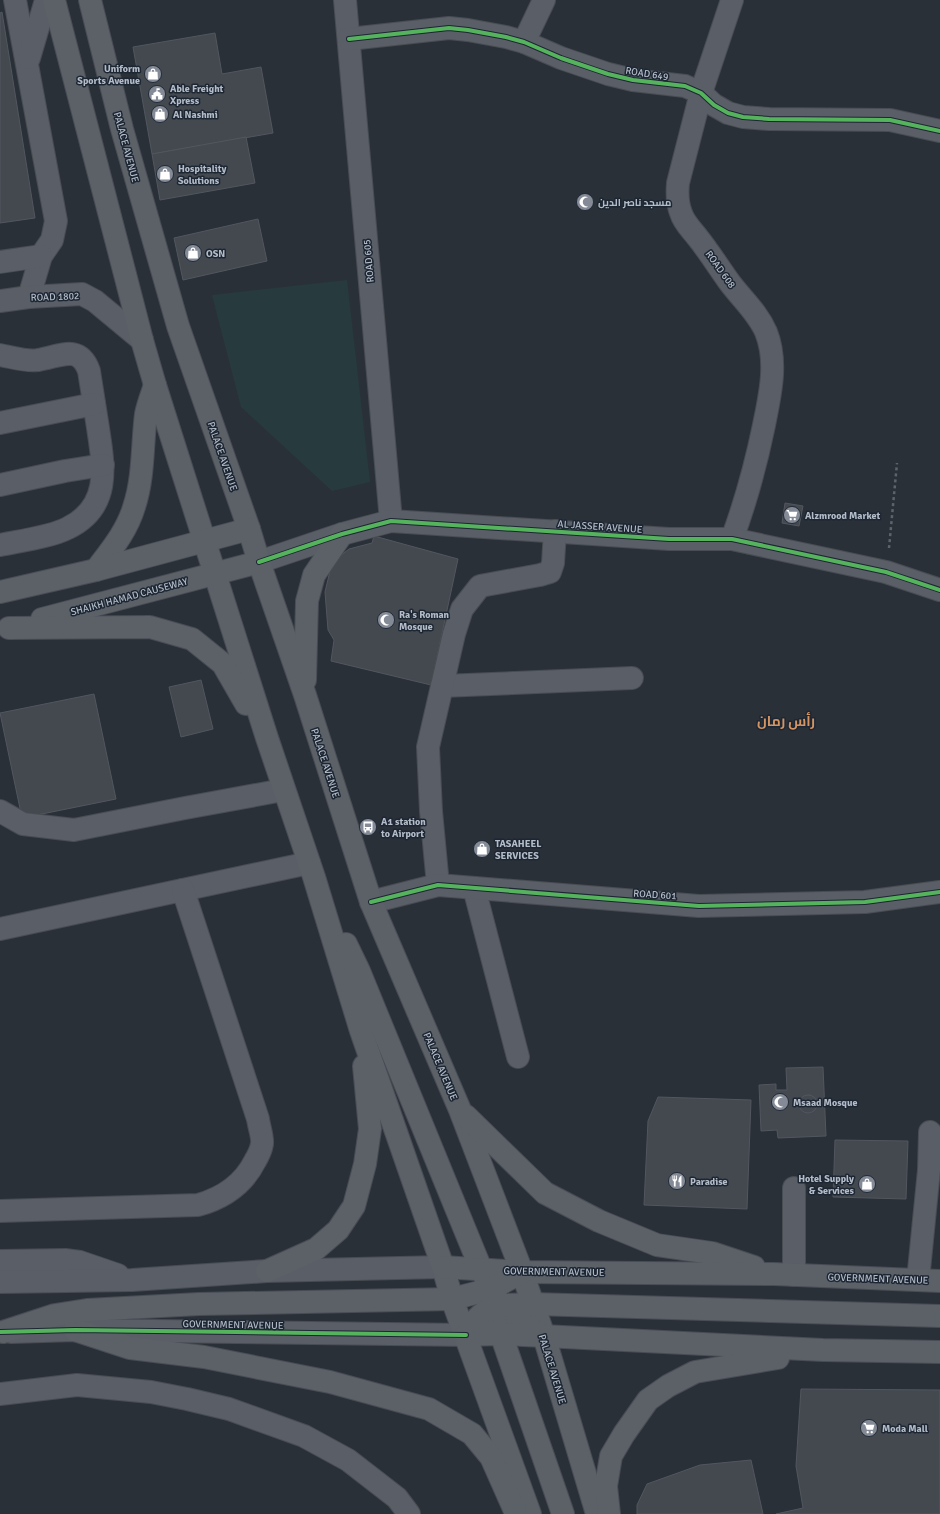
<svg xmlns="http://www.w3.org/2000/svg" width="940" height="1514" viewBox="0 0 940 1514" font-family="Signika,Cairo,sans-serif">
<rect width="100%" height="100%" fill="#2a3038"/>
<path fill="#273a3e" d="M 347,280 L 370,482 L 332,491 L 241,407 L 212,295 Z"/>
<g fill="#444950" stroke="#52575f" fill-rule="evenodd">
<path d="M 2,12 L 35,218 L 0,223 L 0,13 Z"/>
<path d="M 215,33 L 222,74 L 261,67 L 273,133 L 152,154 L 133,47 Z"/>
<path d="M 246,137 L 255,183 L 160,200 L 152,154 Z"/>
<path d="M 258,219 L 267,261 L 183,280 L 174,238 Z"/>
<path d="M 785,503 L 803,506 L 799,526 L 782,523 Z"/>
<path d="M 374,536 L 458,559 L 431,685 L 331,661 L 334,640 L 328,630 L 325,592 L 330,571 L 339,557 L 349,549 L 372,543 Z"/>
<path d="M 201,680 L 213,729 L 181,737 L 169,687 Z"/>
<path d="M 94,694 L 116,799 L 22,818 L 0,713 Z"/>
<path d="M 823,1067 L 826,1136 L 778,1138 L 777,1130 L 761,1131 L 759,1085 L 776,1084 L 776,1090 L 787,1090 L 786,1068 ZM 810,1095 L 815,1098 L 817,1106 L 814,1111 L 805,1112 L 801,1108 L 800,1100 L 804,1096 Z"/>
<circle cx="808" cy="1104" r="9"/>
<path d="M 658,1097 L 751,1100 L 747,1209 L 644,1205 L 648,1121 Z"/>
<path d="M 835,1140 L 908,1141 L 906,1199 L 833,1197 Z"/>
<path d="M 801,1389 L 940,1390 L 940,1514 L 776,1514 L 803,1508 L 796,1466 Z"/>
<path d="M 751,1460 L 763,1514 L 637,1514 L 637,1505 L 647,1484 L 700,1465 Z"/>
</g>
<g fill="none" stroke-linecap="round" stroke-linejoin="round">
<g stroke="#484c53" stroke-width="24">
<g id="minor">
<path d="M 15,0 L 56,221 L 52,240 L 41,256 L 29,297"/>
<path d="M 345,0 L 391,521"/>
<path d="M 349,39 L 449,28 L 468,30 L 506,37 L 524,42 L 561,58 L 608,74 L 633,80 L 685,86 L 701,93 L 714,105 L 728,113 L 743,117 L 769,119 L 890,120 L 940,131"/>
<path d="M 524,42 L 544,0"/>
<path d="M 29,58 L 46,0"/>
<path d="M 0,262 L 41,256"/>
<path d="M 0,301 L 29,297 L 82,294 L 95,301 L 142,340"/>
<path d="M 0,355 C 12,357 26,362 38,360 C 59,357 79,343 89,371 C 92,390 95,409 98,428 C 104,467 111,507 68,528 C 51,537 19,541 0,545"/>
<path d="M 0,423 L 94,404"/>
<path d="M 0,485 L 65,471 L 103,465"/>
<path d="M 732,539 C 746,501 756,464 764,425 C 770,395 778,362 766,332 C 758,313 742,299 730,283 C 719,268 710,253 698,238 C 692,230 684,223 681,213 C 677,203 677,194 678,183 L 701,93 L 732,0"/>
<path d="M 259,562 L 342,534 L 391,521 L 669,539 L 732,539 L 886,572 L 940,590"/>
<path d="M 442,686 L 632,678"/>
<path d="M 0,811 L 23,824 L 74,830 L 185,808 L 283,790"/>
<path d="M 438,885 L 431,811 L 428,747 L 454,634 L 462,609 L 480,586 L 540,575 L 550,572 L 553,563 L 555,531"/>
<path d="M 474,888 L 518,1057"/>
<path d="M 371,902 L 438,885 L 699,906 L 865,902 L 940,892"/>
<path d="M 0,929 L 309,863"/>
<path d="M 0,1211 L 198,1205 C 223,1198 243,1185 255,1161 C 258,1156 261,1150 262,1144 C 263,1137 259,1127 258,1119 L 183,890"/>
<path d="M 0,1261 L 65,1260 L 80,1262 L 118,1275"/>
<path d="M 794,1275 L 794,1188"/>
<path d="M 918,1280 L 929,1170 L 930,1132"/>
<path d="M 0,1282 L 132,1280 L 267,1271 L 443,1267"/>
<path d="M 11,1332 L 75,1330 L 466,1335"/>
<path d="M 0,1394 L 77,1385 L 151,1392 L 187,1399 L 229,1409 L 304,1436 L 348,1460 L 397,1498 L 409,1514"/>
</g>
</g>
<g stroke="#484c55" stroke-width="24">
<g id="major">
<path d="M 54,0 L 142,340 L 155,385 L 267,738 L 314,877 L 361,1031 L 443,1267 L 452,1299 L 530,1514"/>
<path d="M 90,0 L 122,129 L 178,326 L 249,529 L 259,562 L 305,695 L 371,902 L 460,1110 L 522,1272 L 544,1336 L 597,1514"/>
<path d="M 96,570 C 111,550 127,531 134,507 C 144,477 142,445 146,414 C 148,404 152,394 155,385"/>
<path d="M 0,592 L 96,570 L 249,529"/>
<path d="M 42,619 L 259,562"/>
<path d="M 9,628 L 150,627 L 192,639 L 223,664 L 246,704"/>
<path d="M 305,680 L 307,601 L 314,575 L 342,534"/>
<path d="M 346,944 L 359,971 L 481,1269 C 487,1281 493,1294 501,1305 C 512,1319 528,1327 544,1336"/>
<path d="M 466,1116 L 545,1193 L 599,1221 L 657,1245 L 712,1253 L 754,1267"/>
<path d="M 443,1267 L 522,1272 L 774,1274 L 940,1281"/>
<path d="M 267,1271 L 316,1249 L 338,1230 L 354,1206 L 365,1164 L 370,1129 L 364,1066"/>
<path d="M 495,1322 L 501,1334 L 563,1514"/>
<path d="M 75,1330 L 130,1348 L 204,1357 L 330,1382 L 429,1409 L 472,1434 L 491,1457 L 515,1511"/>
<path d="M 3,1332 L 55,1315 L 87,1310 L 199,1304 L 452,1299 L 491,1289 L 522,1272"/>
<path d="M 466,1335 C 482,1303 501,1305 533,1304 L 940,1316"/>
<path d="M 466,1335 L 501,1334 L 823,1350 L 940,1352"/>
<path d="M 609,1514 L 606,1486 L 611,1456 L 624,1434 L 648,1400 L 668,1386 L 695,1372 L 778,1358"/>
</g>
</g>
<path stroke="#5d636a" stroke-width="2.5" stroke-dasharray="3 3" stroke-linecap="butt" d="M 889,548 L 897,463"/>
<use href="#minor" stroke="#5a5e66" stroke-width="22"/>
<use href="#major" stroke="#5c6168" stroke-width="22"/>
<g stroke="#1d2633" stroke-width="6">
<g id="cycleway">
<path d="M 349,39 L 449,28 L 468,30 L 506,37 L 524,42 L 561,58 L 608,74 L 633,80 L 685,86 L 701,93 L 714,105 L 728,113 L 743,117 L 769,119 L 890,120 L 940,131"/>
<path d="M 259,562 L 342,534 L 391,521 L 669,539 L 732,539 L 886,572 L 940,590"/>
<path d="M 371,902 L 438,885 L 699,906 L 865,902 L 940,892"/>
<path d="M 0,1332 L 75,1330 L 466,1335"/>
</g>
</g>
<use href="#cycleway" stroke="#56b35d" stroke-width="4"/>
</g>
<defs>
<g id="shop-disc" transform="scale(0.9)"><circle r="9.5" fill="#848b96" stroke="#1d2633"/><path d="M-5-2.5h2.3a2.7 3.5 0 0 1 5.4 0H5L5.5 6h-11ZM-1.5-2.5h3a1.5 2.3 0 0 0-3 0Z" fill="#fff"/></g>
<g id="civic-disc" transform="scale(0.9)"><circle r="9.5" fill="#848b96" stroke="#1d2633"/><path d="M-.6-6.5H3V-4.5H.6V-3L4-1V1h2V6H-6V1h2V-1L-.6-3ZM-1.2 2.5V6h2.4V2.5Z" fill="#fff"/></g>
<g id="mosque-disc" transform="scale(0.9)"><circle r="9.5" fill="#848b96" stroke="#1d2633"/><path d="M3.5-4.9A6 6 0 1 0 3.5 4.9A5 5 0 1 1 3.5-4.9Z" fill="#fff"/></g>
<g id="supermarket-disc" transform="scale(0.9)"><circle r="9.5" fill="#848b96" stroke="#1d2633"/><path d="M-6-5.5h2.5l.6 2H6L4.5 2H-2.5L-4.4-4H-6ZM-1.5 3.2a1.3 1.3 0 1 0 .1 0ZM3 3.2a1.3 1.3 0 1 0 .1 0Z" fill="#fff"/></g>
<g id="bus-disc" transform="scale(0.9)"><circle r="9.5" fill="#848b96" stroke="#1d2633"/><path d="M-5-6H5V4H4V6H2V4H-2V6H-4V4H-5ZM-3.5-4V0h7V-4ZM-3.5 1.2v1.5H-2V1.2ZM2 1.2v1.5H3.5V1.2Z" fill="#fff"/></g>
<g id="restaurant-disc" transform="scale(0.9)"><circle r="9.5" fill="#848b96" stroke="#1d2633"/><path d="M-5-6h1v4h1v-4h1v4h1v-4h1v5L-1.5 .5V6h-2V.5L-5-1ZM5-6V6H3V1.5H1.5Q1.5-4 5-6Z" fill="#fff"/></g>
</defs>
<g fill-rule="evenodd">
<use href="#shop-disc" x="153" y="74"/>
<use href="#civic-disc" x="157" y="94"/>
<use href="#shop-disc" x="160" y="114"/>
<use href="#shop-disc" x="165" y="174"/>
<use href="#mosque-disc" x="585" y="202"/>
<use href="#shop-disc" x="193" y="253"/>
<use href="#supermarket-disc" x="792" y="515"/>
<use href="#mosque-disc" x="386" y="620"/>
<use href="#bus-disc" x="368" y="827"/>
<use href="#shop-disc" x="482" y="849"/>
<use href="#mosque-disc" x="780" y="1102"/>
<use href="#restaurant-disc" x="677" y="1181"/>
<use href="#shop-disc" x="867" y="1184"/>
<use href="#supermarket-disc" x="869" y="1428"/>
</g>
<g text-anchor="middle" stroke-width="3" stroke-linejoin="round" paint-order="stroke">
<g font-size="10" font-weight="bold" fill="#b4bcc9" stroke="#1d2633" text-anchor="start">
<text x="140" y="72" text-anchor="end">Uniform<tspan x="140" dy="12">Sports Avenue</tspan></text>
<text x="170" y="92">Able Freight<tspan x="170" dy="12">Xpress</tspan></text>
<text x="173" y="118">Al Nashmi</text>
<text x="178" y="172">Hospitality<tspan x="178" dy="12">Solutions</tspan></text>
<text x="598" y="206">مسجد ناصر الدين</text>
<text x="206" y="257">OSN</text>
<text x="805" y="519">Alzmrood Market</text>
<text x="399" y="618">Ra's Roman<tspan x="399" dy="12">Mosque</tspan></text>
<text x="381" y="825">A1 station<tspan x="381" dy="12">to Airport</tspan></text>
<text x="495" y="847">TASAHEEL<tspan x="495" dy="12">SERVICES</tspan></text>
<text x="793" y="1106">Msaad Mosque</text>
<text x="854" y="1182" text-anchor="end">Hotel Supply<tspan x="854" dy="12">&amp; Services</tspan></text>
<text x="690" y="1185">Paradise</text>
<text x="882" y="1432">Moda Mall</text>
</g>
<g font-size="10" fill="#b4bcc9" stroke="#1d2633">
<text transform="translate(647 73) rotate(9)" y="4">ROAD 649</text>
<text transform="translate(127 147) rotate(75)" y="4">PALACE AVENUE</text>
<text transform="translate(368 261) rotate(-95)" y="4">ROAD 605</text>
<text transform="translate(721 269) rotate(54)" y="4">ROAD 608</text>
<text transform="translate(55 296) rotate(-2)" y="4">ROAD 1802</text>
<text transform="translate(223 456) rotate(71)" y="4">PALACE AVENUE</text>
<text transform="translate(600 526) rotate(4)" y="4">AL JASSER AVENUE</text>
<text transform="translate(129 596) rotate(-15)" y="4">SHAIKH HAMAD CAUSEWAY</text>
<text transform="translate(326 763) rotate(72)" y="4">PALACE AVENUE</text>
<text transform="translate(655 894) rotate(4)" y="4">ROAD 601</text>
<text transform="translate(441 1066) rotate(67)" y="4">PALACE AVENUE</text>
<text transform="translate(554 1271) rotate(1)" y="4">GOVERNMENT AVENUE</text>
<text transform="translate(878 1278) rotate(2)" y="4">GOVERNMENT AVENUE</text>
<text transform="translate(233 1324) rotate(1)" y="4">GOVERNMENT AVENUE</text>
<text transform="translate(553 1369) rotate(73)" y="4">PALACE AVENUE</text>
</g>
<g font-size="14" font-weight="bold" fill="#d59563" stroke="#1d2633">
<text x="786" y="726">رأس رمان</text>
</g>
</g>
</svg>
